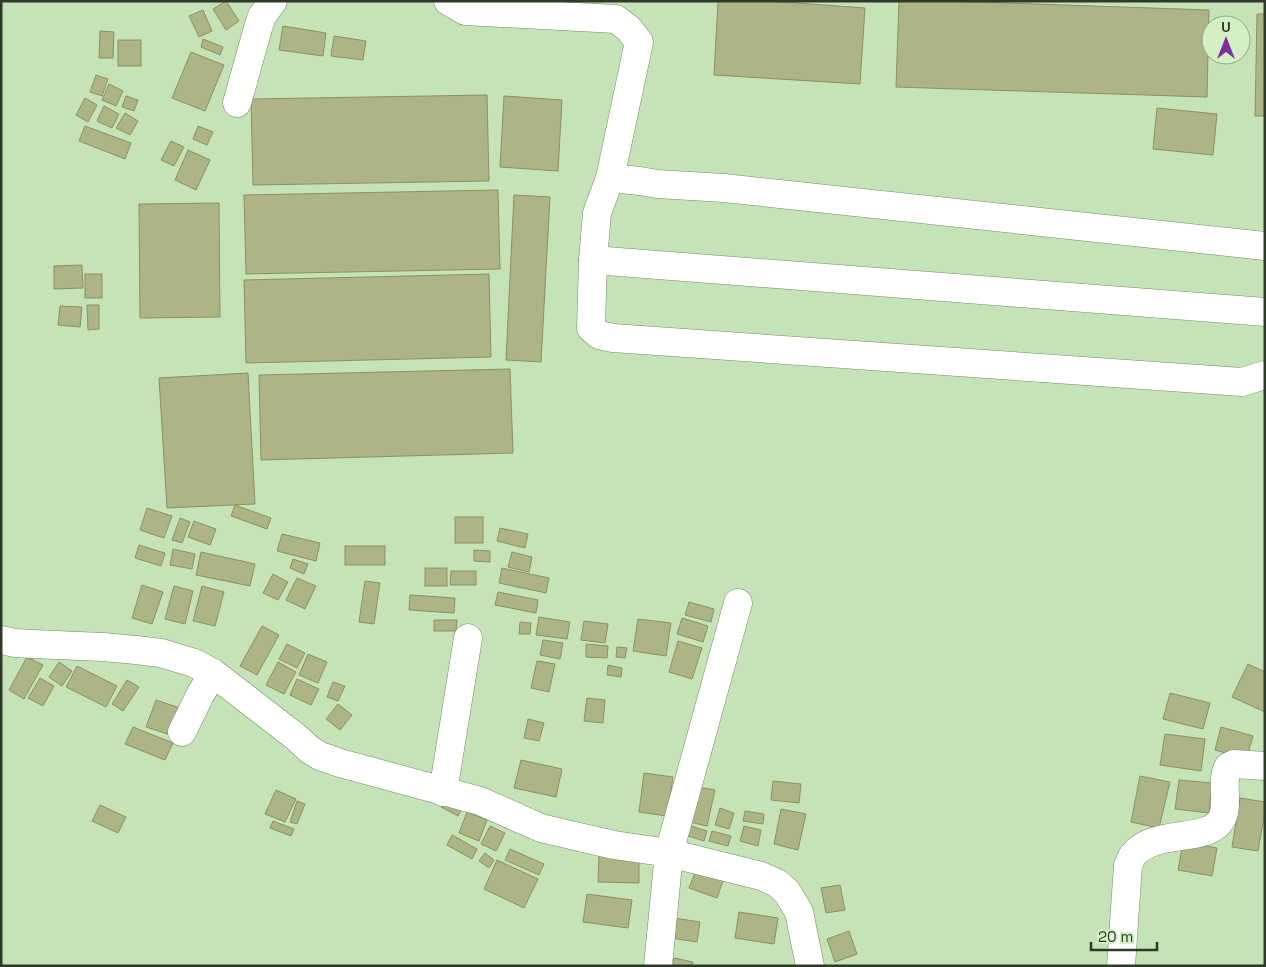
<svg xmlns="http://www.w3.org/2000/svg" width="1266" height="967" viewBox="0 0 1266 967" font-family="'Space Grotesk',sans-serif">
<rect width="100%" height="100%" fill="#c6e3b8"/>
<g fill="#adb485" stroke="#8a9163">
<path d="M 226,1 L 239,21 L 226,30 L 213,9 Z"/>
<path d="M 718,1 L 769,1 L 865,8 L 860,84 L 714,75 Z"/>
<path d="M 899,1 L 948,1 L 1209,10 L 1207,97 L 896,87 Z"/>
<path d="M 203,10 L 212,31 L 199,37 L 189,16 Z"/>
<path d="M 1257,14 L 1265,14 L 1265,116 L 1255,116 Z"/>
<path d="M 283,26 L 326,33 L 323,56 L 279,50 Z"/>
<path d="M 100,31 L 114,32 L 113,58 L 99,58 Z"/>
<path d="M 334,36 L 366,41 L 363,60 L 331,56 Z"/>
<path d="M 203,39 L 223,47 L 220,55 L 201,47 Z"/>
<rect x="118" y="40" width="23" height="26"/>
<path d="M 191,52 L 224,65 L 205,111 L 172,98 Z"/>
<path d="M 96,75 L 108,79 L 102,96 L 90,92 Z"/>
<path d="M 109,84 L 123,91 L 116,106 L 102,100 Z"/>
<path d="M 487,95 L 489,181 L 253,185 L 251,99 Z"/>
<path d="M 126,96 L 138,100 L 134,111 L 122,107 Z"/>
<path d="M 504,96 L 562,100 L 558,171 L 500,167 Z"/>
<path d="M 85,98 L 97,105 L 88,122 L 76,115 Z"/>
<path d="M 104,106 L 119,114 L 112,128 L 97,121 Z"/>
<path d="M 1157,108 L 1217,114 L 1213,155 L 1153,149 Z"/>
<path d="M 125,113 L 138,121 L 130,135 L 116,128 Z"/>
<path d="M 85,126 L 131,143 L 125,159 L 79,141 Z"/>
<path d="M 198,126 L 213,132 L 207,145 L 193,139 Z"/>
<path d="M 171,141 L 184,147 L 174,166 L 161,160 Z"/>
<path d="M 188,150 L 210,160 L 196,190 L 175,180 Z"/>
<path d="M 498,190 L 500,269 L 246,274 L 244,195 Z"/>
<path d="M 514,195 L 550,197 L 541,362 L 506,360 Z"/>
<path d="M 219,203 L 220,317 L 140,318 L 139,204 Z"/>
<path d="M 82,265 L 83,288 L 54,289 L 54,266 Z"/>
<rect x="85" y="274" width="17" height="24"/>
<path d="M 489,274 L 491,357 L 246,363 L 244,280 Z"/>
<path d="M 87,305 L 99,305 L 99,329 L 88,330 Z"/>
<path d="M 60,306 L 82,307 L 80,327 L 58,325 Z"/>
<path d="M 510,369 L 513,453 L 261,460 L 259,375 Z"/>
<path d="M 248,373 L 255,504 L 167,508 L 159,378 Z"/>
<path d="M 235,505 L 271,518 L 267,529 L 231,516 Z"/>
<path d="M 147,508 L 172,516 L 164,538 L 140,530 Z"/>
<rect x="455" y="517" width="28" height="26"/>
<path d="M 180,518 L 190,522 L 182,543 L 172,540 Z"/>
<path d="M 194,521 L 216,529 L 210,545 L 188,537 Z"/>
<path d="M 500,528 L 528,534 L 525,548 L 497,541 Z"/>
<path d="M 282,534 L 320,543 L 316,561 L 277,551 Z"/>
<path d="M 139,545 L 165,553 L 161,566 L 135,558 Z"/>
<rect x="345" y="546" width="40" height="19"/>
<path d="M 173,549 L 195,554 L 192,569 L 170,565 Z"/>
<path d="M 474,550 L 490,551 L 490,562 L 474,561 Z"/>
<path d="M 201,552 L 255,564 L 250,586 L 196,575 Z"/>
<path d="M 512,552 L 532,557 L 529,572 L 508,567 Z"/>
<path d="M 293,559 L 308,564 L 304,574 L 290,568 Z"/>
<rect x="425" y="568" width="22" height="18"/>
<path d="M 502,568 L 549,578 L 546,593 L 499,583 Z"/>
<path d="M 451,571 L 476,571 L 476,585 L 450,585 Z"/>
<path d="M 273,574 L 288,582 L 278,600 L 263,593 Z"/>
<path d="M 297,578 L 316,586 L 305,609 L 286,600 Z"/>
<path d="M 365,581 L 380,583 L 374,624 L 359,622 Z"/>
<path d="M 142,585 L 163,592 L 152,624 L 132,618 Z"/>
<path d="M 174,586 L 193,591 L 185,624 L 165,619 Z"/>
<path d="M 202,586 L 224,592 L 215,626 L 193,621 Z"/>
<path d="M 498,592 L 538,600 L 536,613 L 495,605 Z"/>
<path d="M 410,595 L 455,598 L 454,613 L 409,610 Z"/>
<path d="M 689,602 L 714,609 L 711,622 L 685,615 Z"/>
<path d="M 539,617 L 570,622 L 567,639 L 536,635 Z"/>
<path d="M 682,618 L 708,626 L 703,642 L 677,634 Z"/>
<path d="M 638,619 L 671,623 L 666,656 L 633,651 Z"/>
<path d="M 434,620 L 457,620 L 456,631 L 434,631 Z"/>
<path d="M 584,621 L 608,624 L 605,643 L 581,640 Z"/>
<path d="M 520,622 L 531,623 L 530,634 L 519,634 Z"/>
<path d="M 262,626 L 279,635 L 257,675 L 240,666 Z"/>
<path d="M 543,640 L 563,643 L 560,659 L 540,655 Z"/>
<path d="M 678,641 L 702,648 L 692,679 L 669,672 Z"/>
<path d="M 287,644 L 305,653 L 297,668 L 279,659 Z"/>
<path d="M 586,644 L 608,646 L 607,658 L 586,657 Z"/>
<path d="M 617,647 L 627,648 L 625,658 L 616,657 Z"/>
<path d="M 308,654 L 327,662 L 318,683 L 299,675 Z"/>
<path d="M 27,657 L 43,665 L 24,699 L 9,690 Z"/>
<path d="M 537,661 L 555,664 L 549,692 L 531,688 Z"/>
<path d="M 59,662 L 72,671 L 62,686 L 49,677 Z"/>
<path d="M 278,662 L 296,672 L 284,694 L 266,685 Z"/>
<path d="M 1248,664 L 1265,672 L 1265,712 L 1232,697 Z"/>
<path d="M 608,665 L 622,668 L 621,677 L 607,675 Z"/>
<path d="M 77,666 L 117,686 L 106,707 L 66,687 Z"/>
<path d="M 40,678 L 54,686 L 43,706 L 28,698 Z"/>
<path d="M 297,679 L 319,689 L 311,705 L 290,695 Z"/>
<path d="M 127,680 L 139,687 L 123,711 L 112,704 Z"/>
<path d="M 333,682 L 345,686 L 338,701 L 327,697 Z"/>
<path d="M 1170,693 L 1210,703 L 1203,729 L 1163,719 Z"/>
<path d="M 587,698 L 605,700 L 603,723 L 584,721 Z"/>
<path d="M 156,700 L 186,710 L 177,737 L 146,727 Z"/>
<path d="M 338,704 L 352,715 L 340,730 L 326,719 Z"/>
<path d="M 528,719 L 544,723 L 539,741 L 524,738 Z"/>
<path d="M 133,727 L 173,743 L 165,760 L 125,744 Z"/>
<path d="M 1221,727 L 1253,736 L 1246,759 L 1215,750 Z"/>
<path d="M 1165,734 L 1205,739 L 1201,771 L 1160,765 Z"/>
<path d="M 521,760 L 562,769 L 556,797 L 514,788 Z"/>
<path d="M 644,773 L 673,777 L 667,816 L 639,812 Z"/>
<path d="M 1140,776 L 1170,782 L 1159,828 L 1131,822 Z"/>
<path d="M 1179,780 L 1212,783 L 1209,813 L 1175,809 Z"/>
<path d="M 773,781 L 801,784 L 799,803 L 771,800 Z"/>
<path d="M 692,786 L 715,790 L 707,826 L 685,821 Z"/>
<path d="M 276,790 L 296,799 L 285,822 L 265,814 Z"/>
<path d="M 446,797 L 463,807 L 458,816 L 441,807 Z"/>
<path d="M 1240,798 L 1265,802 L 1265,812 L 1258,851 L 1232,847 Z"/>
<path d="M 297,801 L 305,804 L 297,824 L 290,822 Z"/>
<path d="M 100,805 L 126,817 L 118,833 L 92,821 Z"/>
<path d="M 720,808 L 734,813 L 729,829 L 715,825 Z"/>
<path d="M 781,809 L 806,814 L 798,850 L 774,844 Z"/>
<path d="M 745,811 L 764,814 L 763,824 L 743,821 Z"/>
<path d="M 467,812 L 487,820 L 479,841 L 459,833 Z"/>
<path d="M 273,821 L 294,829 L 291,836 L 270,828 Z"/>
<path d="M 688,825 L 707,831 L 704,841 L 685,835 Z"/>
<path d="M 490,826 L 505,833 L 496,851 L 481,844 Z"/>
<path d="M 744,826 L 761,830 L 758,846 L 740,841 Z"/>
<path d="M 712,831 L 731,836 L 728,846 L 709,841 Z"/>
<path d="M 452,835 L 477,849 L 472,859 L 447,845 Z"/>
<path d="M 1183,842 L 1217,848 L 1212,876 L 1178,870 Z"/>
<path d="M 510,849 L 544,864 L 539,875 L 505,860 Z"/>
<path d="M 485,853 L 494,860 L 489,868 L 479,861 Z"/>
<path d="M 599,855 L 639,856 L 639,883 L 598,882 Z"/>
<path d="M 497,860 L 538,879 L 524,908 L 484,889 Z"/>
<path d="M 697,868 L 724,878 L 717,898 L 689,888 Z"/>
<path d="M 840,885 L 845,910 L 826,913 L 821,888 Z"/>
<path d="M 587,894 L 632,900 L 628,928 L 583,922 Z"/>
<path d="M 739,912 L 778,918 L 774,944 L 735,938 Z"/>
<path d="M 674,918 L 700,922 L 697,942 L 671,938 Z"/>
<path d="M 849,931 L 857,954 L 835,962 L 827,939 Z"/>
<path d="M 674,958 L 693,962 L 692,966 L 672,966 Z"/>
</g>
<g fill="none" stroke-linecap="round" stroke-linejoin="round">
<g stroke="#728c65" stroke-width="29">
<g id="minor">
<path d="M 448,1 L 465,11 L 616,19 L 629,29 L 639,42 L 610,178 L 640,181 L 657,184 L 724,188 L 1265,246"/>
<path d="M 237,103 L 258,28 L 262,16 L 273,1"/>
<path d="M 610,178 L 597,213 L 593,260 L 591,328 L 599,335 L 613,338 L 1242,382 L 1265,375"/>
<path d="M 593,260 L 1265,312"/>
<path d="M 1,640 L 15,643 L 33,644 L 103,647 L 136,650 L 161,653 L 194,663 L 213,673 L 296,737 L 310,750 L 320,756 L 340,763 L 480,801 L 541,828 L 562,833 L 614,845 L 669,853 L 761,876 L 777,883 L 787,892 L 799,912 L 810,966"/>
<path d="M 182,732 L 200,695 L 213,673"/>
<path d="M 443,792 L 468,638"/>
<path d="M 658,966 L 669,853 L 738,603"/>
<path d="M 1121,966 L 1128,865 C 1130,862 1131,857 1134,854 C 1155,829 1207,843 1221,820 C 1230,805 1220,782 1228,767 L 1234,764 L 1265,766"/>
</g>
</g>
<use href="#minor" stroke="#fff" stroke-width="28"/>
</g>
<rect width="1266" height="967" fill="none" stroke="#2e3928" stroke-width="5"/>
<g transform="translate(1226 40)"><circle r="24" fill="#d3f0c5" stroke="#91a786"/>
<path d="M0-4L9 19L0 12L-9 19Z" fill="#802e9e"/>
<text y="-8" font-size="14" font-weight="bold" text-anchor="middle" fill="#2e3928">U</text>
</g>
<path d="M1091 942v8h66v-8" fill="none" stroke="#2e3928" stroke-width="2.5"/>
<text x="1098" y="942" font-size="15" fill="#2e3928" stroke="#d3f0c5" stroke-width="4" paint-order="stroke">20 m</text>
</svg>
